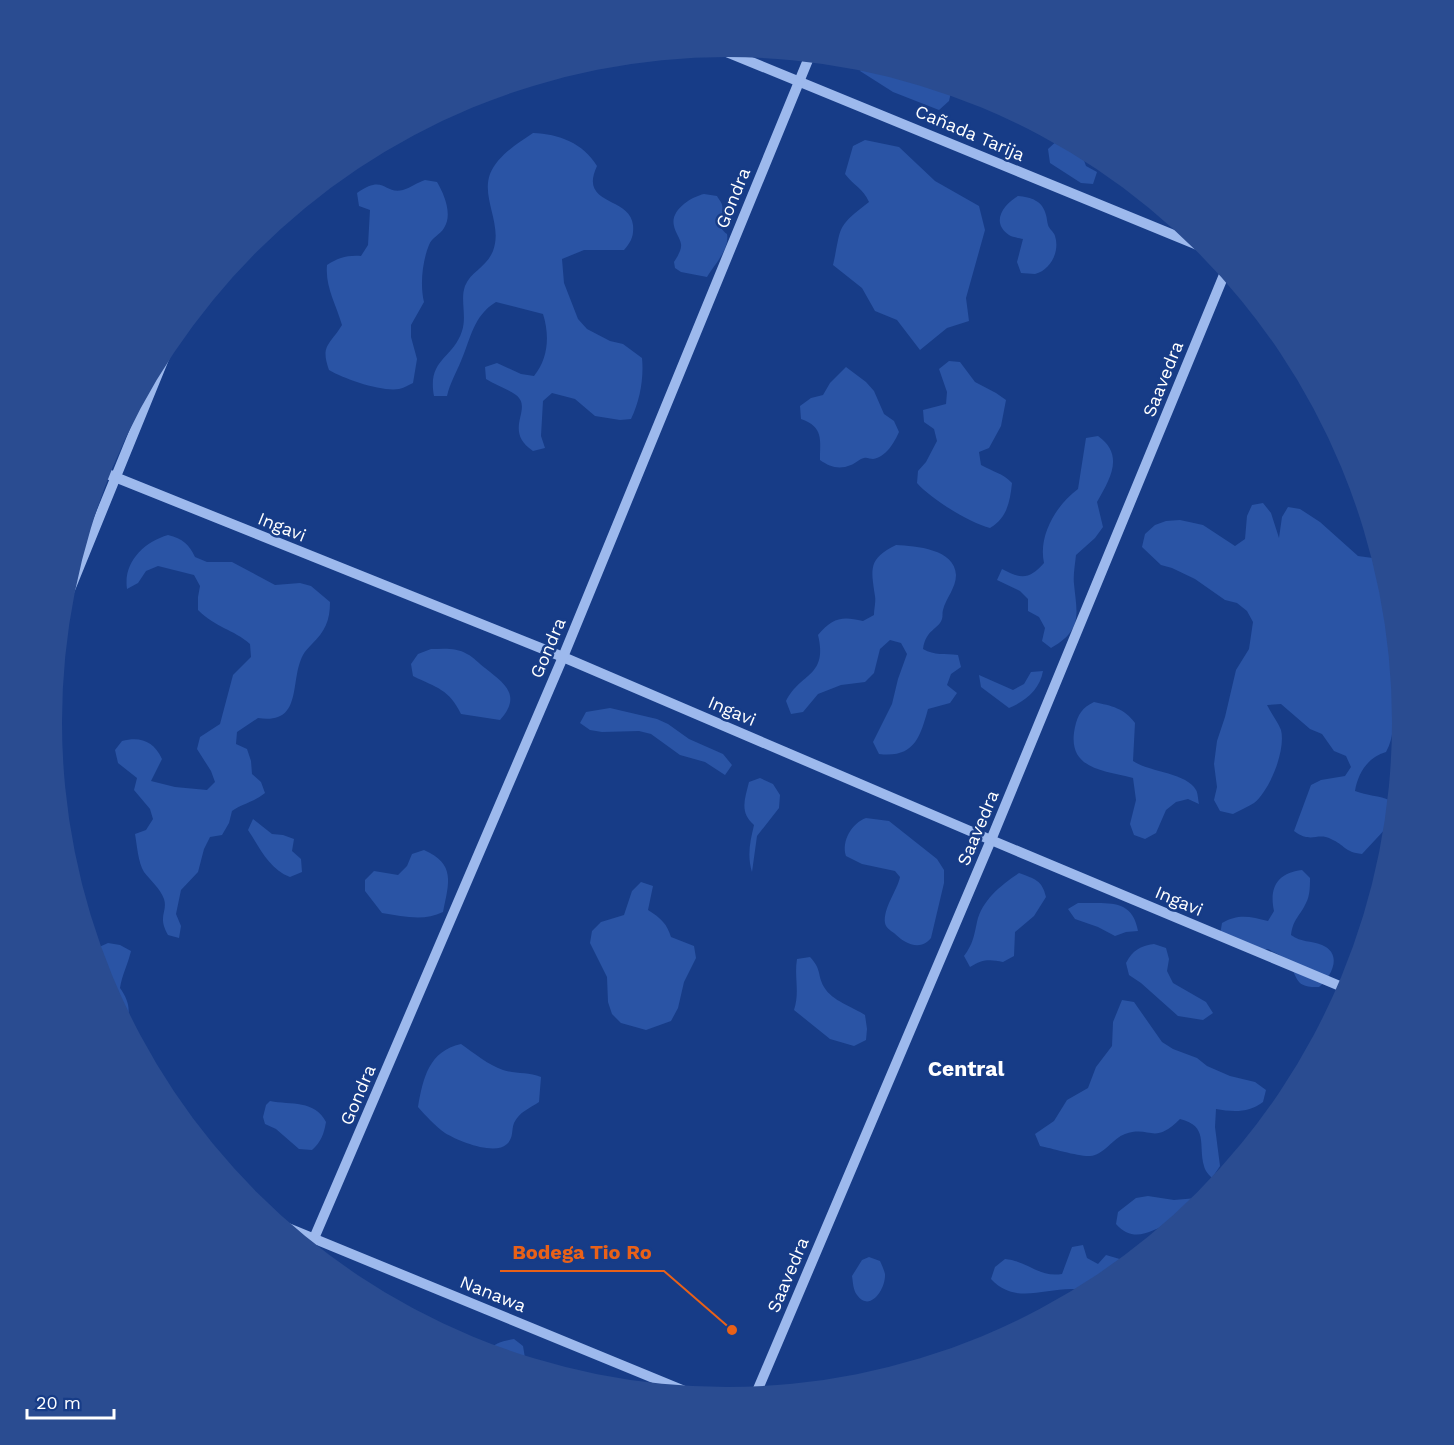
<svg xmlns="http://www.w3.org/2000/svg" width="1454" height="1445" viewBox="0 0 1454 1445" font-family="'Work Sans',sans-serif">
<rect width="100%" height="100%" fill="#173c87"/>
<g fill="#2a54a5">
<path d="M 868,62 L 952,88 L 949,101 L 939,110 L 893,92 L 860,71 Z"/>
<path d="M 533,133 C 559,134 583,143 597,166 C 578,206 630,196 633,225 C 634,236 631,242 624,250 L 584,250 L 562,259 L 564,283 L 578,319 L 587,329 L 610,341 L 623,344 L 642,358 C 644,378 640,401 631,419 L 620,420 L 595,416 L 575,399 L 552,393 L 543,401 L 541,436 L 545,448 L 533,451 C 502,430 534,409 516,395 C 508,389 495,385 486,379 L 485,367 L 497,363 L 521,374 L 534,376 C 548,359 550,336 543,314 L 496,302 C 473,316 471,338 461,361 C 456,373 450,383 447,396 L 434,396 C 427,359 453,359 462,331 C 467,316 460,300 465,286 C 471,271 486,268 493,251 C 503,225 481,198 490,174 C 498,155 517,144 533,133 Z"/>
<path d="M 1060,138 L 1083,150 L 1082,155 L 1086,166 L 1097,172 L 1093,184 L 1081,183 L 1050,163 L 1048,149 Z"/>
<path d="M 865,140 L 899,147 L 935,181 L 979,206 L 985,230 L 966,298 L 969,321 L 947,328 L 920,350 L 897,320 L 875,311 L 862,288 L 833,265 C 842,226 835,228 869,202 C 863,188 854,186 845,174 L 853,146 Z"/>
<path d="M 425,180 L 437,182 C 444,194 453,214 444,228 C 440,235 432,237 429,245 C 422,262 420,286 424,302 L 411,325 L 411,337 L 417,359 L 413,383 C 408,385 404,388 399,389 C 382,392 344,379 329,370 C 320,345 330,345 342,325 C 336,304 325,287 327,265 C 338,258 347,255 361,256 L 368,245 L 370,210 L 359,206 L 357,193 C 385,173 384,195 403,190 C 410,188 418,182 425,180 Z"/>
<path d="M 704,194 L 717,196 C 718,198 722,203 722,205 C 725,216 714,225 727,234 C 730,249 714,265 707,277 L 681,272 L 675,268 L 674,262 C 677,257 682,250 681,244 C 680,238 675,232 674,226 C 670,210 691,197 704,194 Z"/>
<path d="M 1018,196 C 1031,197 1043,201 1046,215 C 1047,218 1047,222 1048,225 C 1049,229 1054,232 1055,236 C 1060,251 1051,270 1035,274 C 1031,274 1025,273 1021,273 L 1017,262 L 1023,239 C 1019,238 1012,237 1009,235 C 990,222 1004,204 1018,196 Z"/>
<path d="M 949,361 L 960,362 L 975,382 L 996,393 L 1006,400 L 1001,426 L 989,448 L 979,452 L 981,465 C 993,472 1003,473 1012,483 C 1010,502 1007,518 990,528 C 970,523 931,499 917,483 L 918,471 L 926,462 L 937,441 L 934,429 L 924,422 L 923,410 L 946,404 L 947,392 L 939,369 Z"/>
<path d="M 846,367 L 866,382 L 874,391 L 884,414 L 894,421 L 899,432 C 894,443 886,457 873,459 C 870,459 867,457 864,458 C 859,459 856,463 851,465 C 839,470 830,467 820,460 C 820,440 824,427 801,419 L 800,406 L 811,398 L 823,395 L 830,383 Z"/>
<path d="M 1098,436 C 1125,455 1110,479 1097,502 L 1103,527 L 1095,538 L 1076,555 C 1075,565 1073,575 1074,584 C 1077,614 1083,630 1051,648 L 1042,641 L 1045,628 L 1039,617 L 1028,611 L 1028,599 L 1020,591 L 997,580 L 1002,569 C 1021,579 1029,580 1044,563 C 1038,536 1056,505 1078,489 L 1086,438 Z"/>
<path d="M 1263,503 L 1271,513 L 1279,538 L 1282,517 L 1288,507 L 1300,509 L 1320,522 L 1358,556 L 1380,559 L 1390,591 L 1401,702 C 1392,718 1395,736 1386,752 C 1368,757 1358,773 1355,791 C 1367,796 1379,795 1391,801 L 1394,814 L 1389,825 L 1362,854 C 1344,852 1345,845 1331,839 C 1317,832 1311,844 1294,831 L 1311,785 L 1321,780 L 1345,776 L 1351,767 L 1346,756 L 1334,751 L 1322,734 L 1310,729 L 1281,704 L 1267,705 C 1271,713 1278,722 1281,730 C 1286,750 1270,790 1254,803 C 1248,807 1240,810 1233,814 L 1220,811 L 1214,800 L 1217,787 L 1214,764 L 1217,741 L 1225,717 L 1236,670 L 1249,649 L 1253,622 L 1247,611 L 1237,603 L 1225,600 L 1195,579 L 1172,568 L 1161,565 L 1142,547 L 1145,534 L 1155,525 L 1166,521 L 1180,520 L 1203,525 L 1235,546 L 1245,539 L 1247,516 L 1252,505 Z"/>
<path d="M 168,535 C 183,539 189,544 195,557 L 207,562 L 232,562 L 275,585 L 300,583 L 311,586 L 330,602 C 330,621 325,631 312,644 C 309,647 305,651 303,655 C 289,681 304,725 258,718 L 237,732 L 236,744 L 247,749 L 251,761 L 252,774 L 261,782 L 265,793 C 254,802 243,803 232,811 L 229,823 L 222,835 L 210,837 L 204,849 L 198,872 L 181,890 L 176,914 L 181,926 L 179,938 L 168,935 C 157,916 168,912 164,899 C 160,888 150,880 144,872 C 138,862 137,845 135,834 L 146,830 L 153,819 L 150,809 L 134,790 L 137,778 L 118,763 L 115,750 L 122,741 C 140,736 154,741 162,759 L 151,781 L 175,787 L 207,790 L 215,782 L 211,771 L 197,749 L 200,737 L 220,724 L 233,675 L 251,657 L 250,644 C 233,629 216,628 198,610 L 198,597 L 200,586 L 194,575 L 158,566 L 146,571 L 138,583 L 127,589 C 123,562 144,542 168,535 Z"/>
<path d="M 896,545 C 916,546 955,549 956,575 C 956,588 946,598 943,610 C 942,613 943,616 942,619 C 938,630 926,629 923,649 C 935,656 944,653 958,655 L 961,667 L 951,674 L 947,685 L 957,693 L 950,703 L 928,709 C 920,738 914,758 879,754 L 873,742 L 892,704 L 898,679 L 907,654 L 901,643 L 890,640 L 880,649 L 874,673 L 865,682 L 841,685 L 818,694 L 803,712 L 791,714 L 786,701 C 801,672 828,677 818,635 C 833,618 841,616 863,621 L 874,615 C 874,609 876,602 875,596 C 871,568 868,559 896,545 Z"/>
<path d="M 431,649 C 442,649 456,647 467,654 C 474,657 479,664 485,668 C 505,684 522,695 500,720 L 461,714 C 449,689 437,688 413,676 L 411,664 L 418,654 Z"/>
<path d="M 1043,671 C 1040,689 1026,701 1009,708 L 981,687 L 979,675 L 1013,690 L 1024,684 L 1031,672 Z"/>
<path d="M 1094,702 C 1112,706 1124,708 1135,723 L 1133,761 C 1149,772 1187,773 1196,790 C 1198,793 1198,800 1199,804 L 1188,799 L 1176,802 L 1166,810 L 1156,833 L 1145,839 L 1134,835 L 1130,824 L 1136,800 L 1133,778 C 1102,770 1066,769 1075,727 C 1078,714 1082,708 1094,702 Z"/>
<path d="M 610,708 L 657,719 L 668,724 L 689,739 L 723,754 L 732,765 L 725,775 L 705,762 L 680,755 L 651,734 L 639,731 L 602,732 L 590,730 L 580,723 L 586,712 Z"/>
<path d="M 760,778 L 773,784 L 780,795 L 779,808 L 757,836 L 752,872 C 747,855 750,842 754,825 C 739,812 745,799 749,782 Z"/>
<path d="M 866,818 L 889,821 L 937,859 L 944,870 L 944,883 L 931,938 C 920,952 904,943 894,933 C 890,930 886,928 885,923 C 883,908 897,891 900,877 L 895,871 L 862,864 L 846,856 C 841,841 852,823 866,818 Z"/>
<path d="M 253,819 L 272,834 L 283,835 L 294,839 L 292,851 L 301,859 L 302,872 L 290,877 C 269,869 260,848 248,830 Z"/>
<path d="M 424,850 C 456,864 449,883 443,912 C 423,922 403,916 382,913 L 365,891 L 365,880 L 374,871 L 398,875 L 407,866 L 412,854 Z"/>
<path d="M 1302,870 L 1310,878 C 1310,886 1310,896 1306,903 C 1300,916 1293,919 1291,935 C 1302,943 1310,940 1322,945 C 1343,954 1332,976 1319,987 C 1291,988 1300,975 1285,959 C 1281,955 1273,952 1268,949 L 1255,951 L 1220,935 L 1222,923 C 1239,913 1251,917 1268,921 L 1274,911 C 1269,888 1277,873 1302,870 Z"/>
<path d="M 1019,873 C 1035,879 1042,880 1046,897 L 1034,916 L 1015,932 L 1014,956 L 1003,962 C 990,959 982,959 970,967 L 964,956 C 973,944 974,936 977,922 C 982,900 1001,885 1019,873 Z"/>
<path d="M 641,882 L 653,886 L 648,910 C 661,918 667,924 671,937 L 694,946 L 696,958 L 684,982 L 678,1008 L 671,1021 L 646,1030 L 621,1023 L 612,1014 L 608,1002 L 607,977 L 590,943 L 592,931 L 601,922 L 624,915 L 632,891 Z"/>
<path d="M 1078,903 C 1106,904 1132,897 1138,931 L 1126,932 L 1115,936 L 1098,927 L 1075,919 L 1068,909 Z"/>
<path d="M 108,943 L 120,945 L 131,951 C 128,964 122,975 120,988 C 129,1001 131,1010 126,1025 L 102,981 L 97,948 Z"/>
<path d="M 1154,944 L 1166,948 L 1169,959 L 1167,971 L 1173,983 L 1206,1002 L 1213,1013 L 1203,1020 L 1178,1016 L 1141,983 L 1129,975 L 1126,963 C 1133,950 1140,946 1154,944 Z"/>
<path d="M 810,957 C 822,970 817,974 824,987 C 832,1001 853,1007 865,1015 L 867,1029 L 866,1040 L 854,1046 L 830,1039 L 794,1010 C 800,992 794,977 797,959 Z"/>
<path d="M 1122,1000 L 1134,1002 L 1162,1042 L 1173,1049 L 1197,1058 L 1207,1066 L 1230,1076 L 1255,1082 L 1266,1090 L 1263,1102 C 1249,1113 1233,1112 1216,1109 L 1215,1127 L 1220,1166 L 1212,1178 C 1209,1175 1205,1171 1204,1166 C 1198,1145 1209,1126 1180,1119 C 1153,1146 1151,1125 1125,1134 C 1113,1138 1104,1155 1090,1156 C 1080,1157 1051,1148 1040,1146 L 1035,1134 L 1054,1121 L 1067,1100 L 1088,1088 L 1096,1067 L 1112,1046 L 1113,1022 Z"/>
<path d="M 461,1044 C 474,1053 488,1065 503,1070 C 515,1074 528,1072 541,1077 L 539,1102 C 530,1108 519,1112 514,1123 C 511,1131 514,1137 507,1144 C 495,1156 458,1141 445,1133 C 435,1126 426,1116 418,1107 C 423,1078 429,1051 461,1044 Z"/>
<path d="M 270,1101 C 291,1105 315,1100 326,1122 C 324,1134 321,1142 312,1150 L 299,1149 L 276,1129 L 265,1124 L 263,1117 L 266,1105 Z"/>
<path d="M 1148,1196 L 1174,1200 L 1197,1198 L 1206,1200 L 1175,1225 L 1171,1222 C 1151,1231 1134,1244 1116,1224 L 1118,1212 L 1136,1198 Z"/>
<path d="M 1083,1245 L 1087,1258 L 1098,1264 L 1106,1255 L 1130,1262 L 1102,1285 L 1088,1292 L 1088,1291 C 1052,1282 1019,1309 991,1279 L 995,1267 L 1005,1259 C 1028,1261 1039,1278 1062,1274 L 1072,1247 Z"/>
<path d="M 869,1257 L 880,1261 C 882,1265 884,1270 885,1274 C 886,1289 870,1313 857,1295 C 853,1290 853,1282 852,1276 L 862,1260 Z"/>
<path d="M 514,1339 L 523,1346 L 525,1358 L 521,1363 L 489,1353 C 493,1342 504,1341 514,1339 Z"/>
</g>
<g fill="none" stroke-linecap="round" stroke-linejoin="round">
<g stroke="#9db9ed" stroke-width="10">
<path d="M 717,48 L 1210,250"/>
<path d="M 100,471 L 563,657 L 991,840 L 1347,989"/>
<path d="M 62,609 L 172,339"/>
<path d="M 276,1223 L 697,1396"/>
<path d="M 309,1250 L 563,657 L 810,55"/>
<path d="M 755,1396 L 991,840 L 1226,270"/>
</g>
</g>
<g text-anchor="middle" stroke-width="5" stroke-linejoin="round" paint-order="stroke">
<g font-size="18" fill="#fff" stroke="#173c87">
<text transform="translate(970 133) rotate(23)" y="6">Cañada Tarija</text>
<text transform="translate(733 198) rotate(-68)" y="6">Gondra</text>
<text transform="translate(1163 379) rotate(-68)" y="6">Saavedra</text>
<text transform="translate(282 527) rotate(22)" y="6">Ingavi</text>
<text transform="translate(548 648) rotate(-67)" y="6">Gondra</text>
<text transform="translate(732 711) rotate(23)" y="6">Ingavi</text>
<text transform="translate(978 828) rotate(-67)" y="6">Saavedra</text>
<text transform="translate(1179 901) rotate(23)" y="6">Ingavi</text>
<text transform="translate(358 1095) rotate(-67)" y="6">Gondra</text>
<text transform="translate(788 1275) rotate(-67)" y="6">Saavedra</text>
<text transform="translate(493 1294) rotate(22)" y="6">Nanawa</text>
</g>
<g font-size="21" font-weight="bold" fill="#fff" stroke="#173c87">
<text x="966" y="1076">Central</text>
</g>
</g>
<path d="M0 0H1454V1445H0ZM62 722a665 665 0 1 1 1330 0a665 665 0 1 1-1330 0Z" fill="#2a4c91" fill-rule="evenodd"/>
<path fill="none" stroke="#e96118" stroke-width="2" d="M732 1330L664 1271H500"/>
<circle fill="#e96118" stroke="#173c87" stroke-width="2" cx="732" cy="1330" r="6"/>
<g font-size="20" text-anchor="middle" font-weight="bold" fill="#e96118" stroke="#173c87" stroke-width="5" stroke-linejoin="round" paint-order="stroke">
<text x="582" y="1259">Bodega Tio Ro</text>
</g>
<path d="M27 1409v9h87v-9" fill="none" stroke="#ffffff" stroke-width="3"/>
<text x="36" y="1409" font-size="18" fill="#ffffff" stroke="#173c87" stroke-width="4.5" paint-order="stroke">20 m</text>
</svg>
